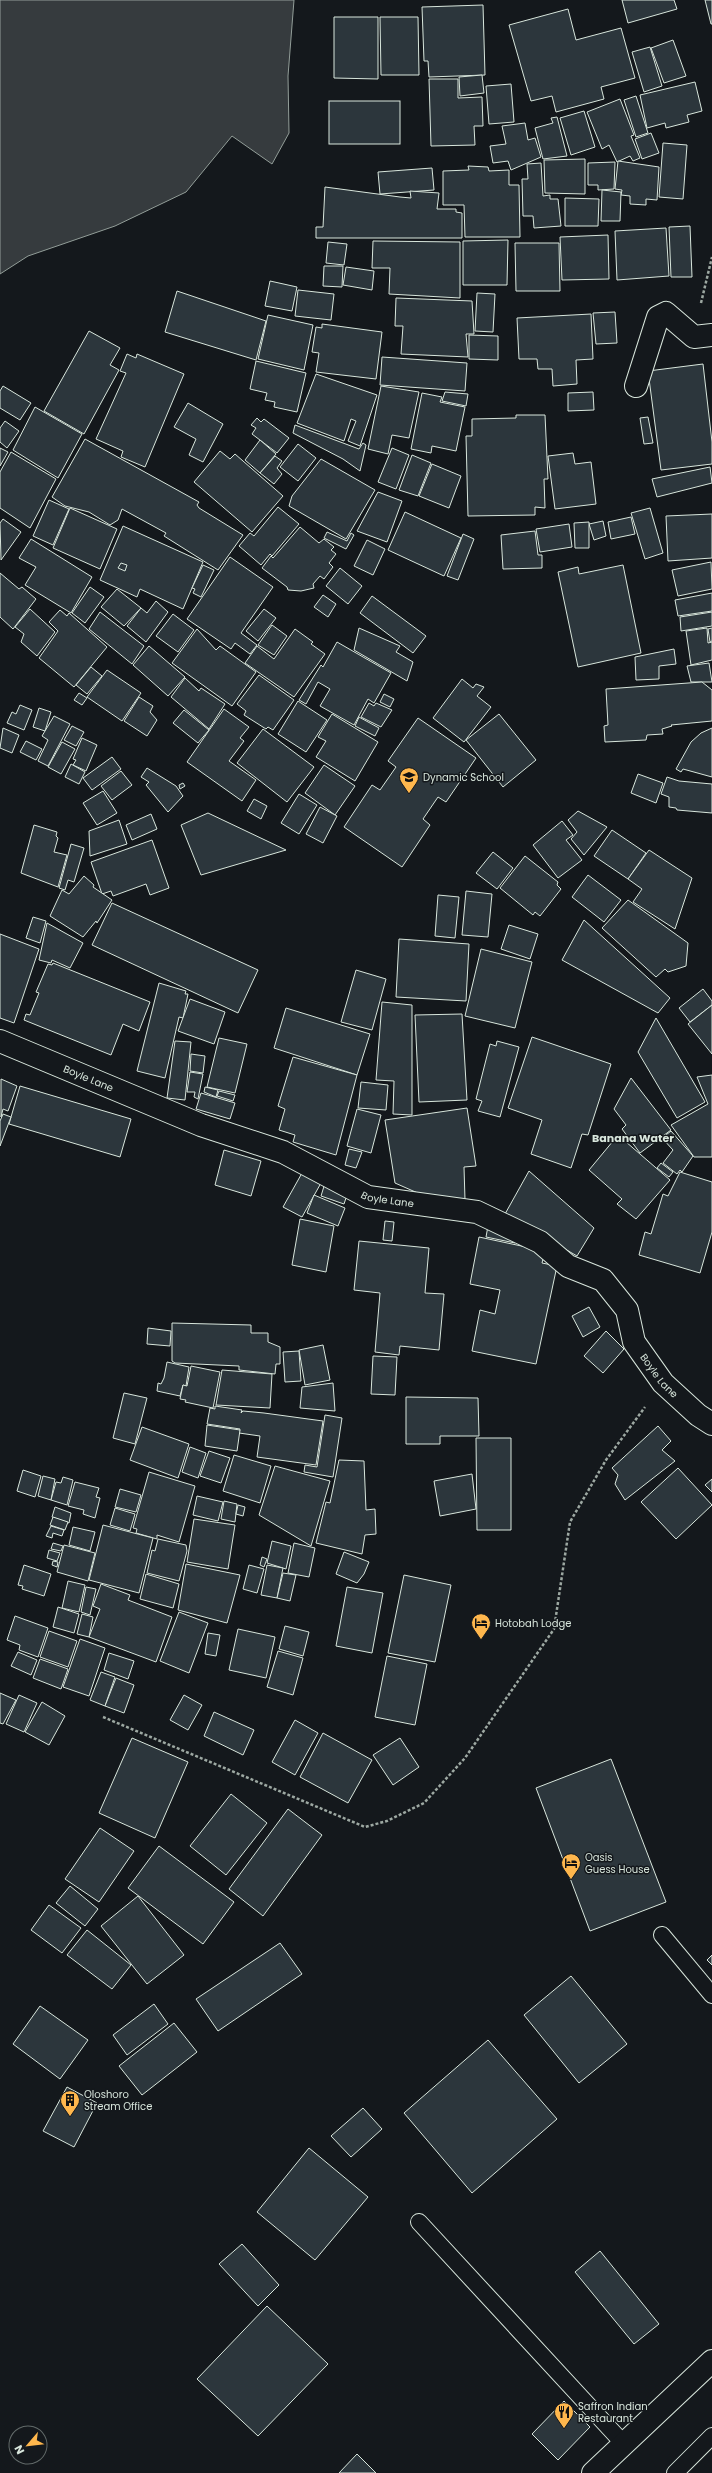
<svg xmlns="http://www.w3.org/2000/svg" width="712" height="2473" viewBox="0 0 712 2473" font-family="Poppins,sans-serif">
<rect width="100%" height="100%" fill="#14181c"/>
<path fill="#363b3e" stroke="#939e99" d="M 0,0 L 294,0 L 288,76 L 289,133 L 272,164 L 232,136 L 186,192 L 115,226 L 28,256 L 0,274 Z"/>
<g fill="#2c363c" stroke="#d8e6dc">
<path d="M 622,0 L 674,0 L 677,9 L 628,23 Z"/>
<path d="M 705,0 L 712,0 L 712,24 L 711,24 Z"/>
<path d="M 483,5 L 485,75 L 429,77 L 428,61 L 424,61 L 422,7 Z"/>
<path d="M 568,9 L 576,40 L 621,28 L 635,78 L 601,87 L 604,99 L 556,112 L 552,96 L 531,101 L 509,25 Z"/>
<path d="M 334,17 L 378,17 L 378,79 L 334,78 Z"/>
<path d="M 380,17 L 418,17 L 419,75 L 381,75 Z"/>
<path d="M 673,40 L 686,76 L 664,83 L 651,48 Z"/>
<path d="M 650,47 L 662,86 L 644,92 L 632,52 Z"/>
<path d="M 482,75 L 484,93 L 460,96 L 459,77 Z"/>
<path d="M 429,79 L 458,79 L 458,98 L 482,97 L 483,126 L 474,126 L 475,145 L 431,146 Z"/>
<path d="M 695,82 L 702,111 L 687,115 L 689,122 L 666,128 L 665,123 L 647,128 L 640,95 Z"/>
<path d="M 511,84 L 514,122 L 489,124 L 486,86 Z"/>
<path d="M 636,96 L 648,133 L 636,137 L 624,100 Z"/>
<path d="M 620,99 L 634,135 L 631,136 L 640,158 L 633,161 L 630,156 L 617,162 L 609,145 L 602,149 L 587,112 Z"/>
<rect x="329" y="101" width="71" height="43"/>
<path d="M 584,111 L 595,147 L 571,155 L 560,118 Z"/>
<path d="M 557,117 L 567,156 L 543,159 L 535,128 L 553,123 L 551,118 Z"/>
<path d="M 525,123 L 528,140 L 535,138 L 541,157 L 511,170 L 508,161 L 493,163 L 490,146 L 506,144 L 502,126 Z"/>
<path d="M 651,133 L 659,153 L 642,159 L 635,139 Z"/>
<path d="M 663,143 L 687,145 L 683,199 L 659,197 Z"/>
<path d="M 585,159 L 585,194 L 545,193 L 544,160 Z"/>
<path d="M 618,161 L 659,167 L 657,200 L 646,199 L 646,205 L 630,204 L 630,196 L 621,195 L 622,190 L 615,189 Z"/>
<path d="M 615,162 L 614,189 L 598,190 L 598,185 L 588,185 L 588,163 Z"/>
<path d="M 541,163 L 543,196 L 550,195 L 550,199 L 558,199 L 561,226 L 534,228 L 533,216 L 523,216 L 522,179 L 528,179 L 527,164 Z"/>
<path d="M 468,166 L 488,167 L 489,171 L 509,170 L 509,185 L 519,185 L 520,237 L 465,237 L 464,205 L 443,205 L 443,171 L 469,170 Z"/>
<path d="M 432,168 L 434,190 L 380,194 L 378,172 Z"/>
<path d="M 325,187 L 400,197 L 411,198 L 410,191 L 439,193 L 437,209 L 456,209 L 456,212 L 462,213 L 462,238 L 316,238 L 316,227 L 323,227 Z"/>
<path d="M 602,190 L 621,192 L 620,221 L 601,221 Z"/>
<path d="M 565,198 L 599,199 L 598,226 L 565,226 Z"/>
<path d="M 690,226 L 692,277 L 671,277 L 669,227 Z"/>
<path d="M 666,228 L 669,276 L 617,280 L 615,231 Z"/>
<path d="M 608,235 L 609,279 L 562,280 L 560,237 Z"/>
<path d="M 508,240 L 507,285 L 463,285 L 463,241 Z"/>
<path d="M 373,241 L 460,242 L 460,298 L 389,294 L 390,268 L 372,268 Z"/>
<path d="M 328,242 L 347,244 L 344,265 L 326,263 Z"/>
<path d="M 515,243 L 559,243 L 560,291 L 516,291 Z"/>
<path d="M 324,266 L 343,266 L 342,287 L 323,286 Z"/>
<path d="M 346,267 L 374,271 L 372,290 L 343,285 Z"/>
<path d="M 270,281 L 297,287 L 292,311 L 265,306 Z"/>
<path d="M 298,290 L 334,294 L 331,320 L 295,316 Z"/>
<path d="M 177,291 L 266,321 L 256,360 L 165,332 Z"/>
<path d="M 477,293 L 495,294 L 493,332 L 475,331 Z"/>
<path d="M 396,298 L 472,301 L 474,334 L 466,334 L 468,357 L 401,354 L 403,326 L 395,326 Z"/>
<path d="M 615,312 L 617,343 L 596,344 L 593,313 Z"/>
<path d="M 591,314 L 593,359 L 576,360 L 577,384 L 553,386 L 552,369 L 538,369 L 537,359 L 519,359 L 517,318 Z"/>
<path d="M 268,315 L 313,325 L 304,370 L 258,359 Z"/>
<path d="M 322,324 L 382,332 L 376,379 L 316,372 L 319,353 L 312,352 L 316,327 L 322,328 Z"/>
<path d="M 89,331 L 120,348 L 110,365 L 119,370 L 84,434 L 44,411 Z"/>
<path d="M 469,335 L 498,336 L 498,360 L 469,359 Z"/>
<path d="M 127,354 L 136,358 L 137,354 L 184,374 L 145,467 L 121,457 L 123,451 L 96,439 L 126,373 L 120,371 Z"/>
<path d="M 382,357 L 467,363 L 465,391 L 380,385 Z"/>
<path d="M 256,361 L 306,373 L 297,412 L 274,407 L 275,402 L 265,400 L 267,393 L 250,389 Z"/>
<path d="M 703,364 L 712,442 L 712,464 L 661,470 L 648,371 Z"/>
<path d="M 316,374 L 377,395 L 360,446 L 348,441 L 356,421 L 351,419 L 344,441 L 297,423 Z"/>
<path d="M 3,386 L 31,403 L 20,420 L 0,408 L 0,391 Z"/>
<path d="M 381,386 L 419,392 L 409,438 L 392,435 L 388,454 L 368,449 Z"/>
<path d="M 445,392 L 468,394 L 466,406 L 442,401 Z"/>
<path d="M 593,392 L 594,410 L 568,411 L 568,393 Z"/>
<path d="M 422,393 L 442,397 L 440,402 L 465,407 L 456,451 L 432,446 L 431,453 L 411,449 Z"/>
<path d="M 188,403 L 223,424 L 203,462 L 189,455 L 196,439 L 174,427 Z"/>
<path d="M 35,407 L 82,434 L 58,478 L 13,450 Z"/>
<path d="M 516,415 L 545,415 L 548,479 L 544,479 L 545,508 L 535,507 L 535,515 L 468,516 L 466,436 L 472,436 L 472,419 L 516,418 Z"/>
<path d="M 648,417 L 653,443 L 644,444 L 640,418 Z"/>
<path d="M 257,418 L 261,422 L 264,419 L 289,438 L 277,453 L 252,434 L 256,428 L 251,425 Z"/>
<path d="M 5,421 L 19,431 L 7,448 L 0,442 L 0,428 Z"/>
<path d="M 295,425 L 359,449 L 363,443 L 366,445 L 360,471 L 343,459 L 293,433 Z"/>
<path d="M 85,439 L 199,502 L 197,505 L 199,508 L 243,535 L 218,570 L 164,536 L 166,533 L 122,509 L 118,520 L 110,525 L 89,512 L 65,506 L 52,497 Z"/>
<path d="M 260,440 L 276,454 L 260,473 L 245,460 Z"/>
<path d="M 298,444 L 316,458 L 298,481 L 280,467 Z"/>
<path d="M 0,448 L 8,452 L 0,466 Z"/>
<path d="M 392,448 L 409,455 L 396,489 L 378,482 Z"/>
<path d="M 220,451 L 230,459 L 235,454 L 283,496 L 252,532 L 194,482 Z"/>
<path d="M 11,452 L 56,479 L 30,528 L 0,508 L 0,472 Z"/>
<path d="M 573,453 L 575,464 L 591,462 L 596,504 L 555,509 L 548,456 Z"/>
<path d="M 412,455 L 431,463 L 418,496 L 399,490 Z"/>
<path d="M 275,456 L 282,461 L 277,468 L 282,474 L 274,484 L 260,473 Z"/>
<path d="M 321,459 L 375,490 L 346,539 L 289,506 L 292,496 Z"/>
<path d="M 432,464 L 461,476 L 449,508 L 419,496 Z"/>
<path d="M 710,467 L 712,483 L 657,497 L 652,479 Z"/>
<path d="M 378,492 L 402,501 L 387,542 L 357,531 Z"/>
<path d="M 49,500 L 69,509 L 53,545 L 33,536 Z"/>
<path d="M 278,507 L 299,524 L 272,556 L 270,554 L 261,565 L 239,546 L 250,533 L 254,536 Z"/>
<path d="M 70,508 L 117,529 L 100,569 L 53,548 Z"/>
<path d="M 650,508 L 663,553 L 645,559 L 631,513 Z"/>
<path d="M 405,512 L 461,538 L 444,576 L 388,550 Z"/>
<path d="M 712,514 L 712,558 L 668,561 L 666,516 Z"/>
<path d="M 631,517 L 635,534 L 611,539 L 608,522 Z"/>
<path d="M 3,519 L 21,532 L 1,560 L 0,523 Z"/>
<path d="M 603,521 L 606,536 L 594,540 L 589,524 Z"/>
<path d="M 589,522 L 589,548 L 575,548 L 574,523 Z"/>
<path d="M 569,524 L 572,547 L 540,552 L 536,529 Z"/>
<path d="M 123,526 L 203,562 L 183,609 L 140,589 L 137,597 L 100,580 Z"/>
<path d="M 300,527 L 319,543 L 324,539 L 334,547 L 331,550 L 336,554 L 329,563 L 333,567 L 324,579 L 320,576 L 313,584 L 314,588 L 301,591 L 288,590 L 287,587 L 262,568 L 271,556 L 273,558 Z"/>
<path d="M 535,531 L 538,555 L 542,555 L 542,568 L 503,569 L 501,535 Z"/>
<path d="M 327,532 L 347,541 L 351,533 L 354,535 L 346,549 L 324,538 Z"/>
<path d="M 463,534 L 474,539 L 458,580 L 447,576 Z"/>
<path d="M 31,539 L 92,577 L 71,613 L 25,585 L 36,567 L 19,558 Z"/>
<path d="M 367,540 L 385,549 L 373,575 L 354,566 Z"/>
<path d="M 230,557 L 273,587 L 241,633 L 257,645 L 250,654 L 235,643 L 231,649 L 187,619 Z"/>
<path d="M 711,562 L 712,589 L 678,596 L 672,570 Z"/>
<path d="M 121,563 L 127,565 L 125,571 L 118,568 Z"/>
<path d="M 203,565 L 214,570 L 201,597 L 193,593 L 195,589 L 192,588 Z"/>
<path d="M 623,565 L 641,653 L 578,667 L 558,572 L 578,567 L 579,574 Z"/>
<path d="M 340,568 L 362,586 L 348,604 L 326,586 Z"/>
<path d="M 0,573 L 19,589 L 22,587 L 36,599 L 13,629 L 0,617 Z"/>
<path d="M 90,587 L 104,597 L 85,623 L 72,613 Z"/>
<path d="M 117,589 L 141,608 L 124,626 L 101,607 Z"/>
<path d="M 712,593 L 712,611 L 678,616 L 675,600 Z"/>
<path d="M 323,595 L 336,604 L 328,617 L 314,607 Z"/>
<path d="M 372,596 L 426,636 L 413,653 L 360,613 Z"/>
<path d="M 156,601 L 168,612 L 146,642 L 127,626 L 141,608 L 147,613 Z"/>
<path d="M 30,609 L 55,632 L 37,656 L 21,642 L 24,634 L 15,627 Z"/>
<path d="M 264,609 L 276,618 L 258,641 L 246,631 Z"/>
<path d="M 60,610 L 67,616 L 69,613 L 107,647 L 74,687 L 39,658 L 58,631 L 49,622 Z"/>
<path d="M 100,612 L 144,646 L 132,664 L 89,629 Z"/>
<path d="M 712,612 L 712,626 L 681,631 L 680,617 Z"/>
<path d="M 173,614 L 194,630 L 178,652 L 156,636 Z"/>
<path d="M 272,625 L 287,636 L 274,655 L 258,645 Z"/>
<path d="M 359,628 L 400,646 L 396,652 L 413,662 L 407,681 L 354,650 Z"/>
<path d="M 707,628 L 708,643 L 712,642 L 712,660 L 691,665 L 686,631 Z"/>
<path d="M 712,628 L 712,641 L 710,642 L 708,629 Z"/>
<path d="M 197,629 L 216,650 L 220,646 L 256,672 L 232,706 L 172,663 Z"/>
<path d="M 295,629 L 313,642 L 311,644 L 325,654 L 294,697 L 245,663 L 257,646 L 274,659 Z"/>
<path d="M 337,642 L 391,673 L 374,703 L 368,699 L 354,725 L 320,706 L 330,689 L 318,682 L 306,704 L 299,700 L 321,665 L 323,667 Z"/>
<path d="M 149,646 L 185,677 L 168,696 L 133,665 Z"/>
<path d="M 674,649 L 676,664 L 659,666 L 659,679 L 636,680 L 635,657 Z"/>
<path d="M 709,663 L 712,682 L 691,682 L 687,666 Z"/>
<path d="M 91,667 L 102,676 L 87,694 L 76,685 Z"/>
<path d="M 107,670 L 141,693 L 122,721 L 87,697 Z"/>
<path d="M 259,675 L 294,700 L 273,730 L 268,727 L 266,729 L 244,715 L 246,711 L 237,704 Z"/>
<path d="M 185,678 L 199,691 L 201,688 L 225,704 L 209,729 L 171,697 Z"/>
<path d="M 462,679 L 473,688 L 476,684 L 484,687 L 477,696 L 491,707 L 464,742 L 433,718 Z"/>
<path d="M 702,682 L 712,690 L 712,721 L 671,725 L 672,726 L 662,729 L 663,734 L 647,735 L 646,740 L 605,742 L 604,726 L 608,725 L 606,689 Z"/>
<path d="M 79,693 L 87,698 L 82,705 L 74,700 Z"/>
<path d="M 384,694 L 394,699 L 390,707 L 380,702 Z"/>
<path d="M 139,697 L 153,706 L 150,712 L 157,720 L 147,736 L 124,721 Z"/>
<path d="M 298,701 L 327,720 L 306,752 L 278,734 Z"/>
<path d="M 369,703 L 374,706 L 376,703 L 392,710 L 381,727 L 361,717 Z"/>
<path d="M 20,705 L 32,710 L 24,730 L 7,723 L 12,712 L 16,714 Z"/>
<path d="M 39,708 L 51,712 L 45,731 L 33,727 Z"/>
<path d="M 224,709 L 249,727 L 240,738 L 244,741 L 229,761 L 256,780 L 242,801 L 187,762 Z"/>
<path d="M 184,710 L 209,730 L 198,743 L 173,723 Z"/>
<path d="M 332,714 L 378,742 L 355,781 L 316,757 L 326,741 L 318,737 Z"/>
<path d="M 499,714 L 536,760 L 503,787 L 466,740 Z"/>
<path d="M 54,716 L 70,724 L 48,766 L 38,761 L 48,740 L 42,736 Z"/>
<path d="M 359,717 L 379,728 L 375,736 L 355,726 Z"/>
<path d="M 418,718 L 476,758 L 446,802 L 438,797 L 423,819 L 430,825 L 402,867 L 344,827 L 372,785 L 380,790 L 396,767 L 388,761 Z"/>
<path d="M 72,726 L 84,732 L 76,746 L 64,740 Z"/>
<path d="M 3,728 L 19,735 L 12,753 L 0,748 Z"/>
<path d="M 712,728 L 712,777 L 683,769 L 681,772 L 676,769 L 691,742 L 701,733 Z"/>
<path d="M 263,729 L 314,767 L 287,802 L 237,763 Z"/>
<path d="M 82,738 L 97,745 L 86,771 L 73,765 L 76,760 L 73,759 Z"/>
<path d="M 26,741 L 42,749 L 36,760 L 20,752 Z"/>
<path d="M 62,742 L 75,749 L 61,774 L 48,767 Z"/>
<path d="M 112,757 L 121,769 L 92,790 L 83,778 Z"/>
<path d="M 71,764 L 85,772 L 79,784 L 65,777 Z"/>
<path d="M 324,765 L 355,786 L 335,815 L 305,793 Z"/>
<path d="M 147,768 L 176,786 L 183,796 L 168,812 L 146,785 L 149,782 L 141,777 Z"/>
<path d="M 121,771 L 132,785 L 112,800 L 101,786 Z"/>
<path d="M 638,774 L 663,783 L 656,803 L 631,793 Z"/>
<path d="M 667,777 L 679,781 L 712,784 L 712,813 L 677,810 L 676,808 L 669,807 L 669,797 L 661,794 Z"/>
<path d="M 183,783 L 185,786 L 180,789 L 179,785 Z"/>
<path d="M 103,791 L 117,813 L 97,825 L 83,803 Z"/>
<path d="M 299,794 L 317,805 L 299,834 L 281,823 Z"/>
<path d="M 254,799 L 267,806 L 261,819 L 247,811 Z"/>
<path d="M 320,807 L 337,816 L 323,843 L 306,834 Z"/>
<path d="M 578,811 L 607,827 L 584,855 L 571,839 L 577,832 L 568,820 Z"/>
<path d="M 208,813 L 286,850 L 201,875 L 181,825 Z"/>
<path d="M 151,814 L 157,829 L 132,840 L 126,825 Z"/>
<path d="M 119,820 L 127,844 L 90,856 L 89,831 Z"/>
<path d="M 562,821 L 573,835 L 566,840 L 582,860 L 558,878 L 533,845 Z"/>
<path d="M 34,825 L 57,832 L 56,836 L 58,838 L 54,852 L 67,855 L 58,887 L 21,873 Z"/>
<path d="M 612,830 L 646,853 L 628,879 L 594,856 Z"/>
<path d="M 152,840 L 169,888 L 150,895 L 146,884 L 113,896 L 111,891 L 102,894 L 91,862 Z"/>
<path d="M 71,844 L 84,848 L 74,882 L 68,880 L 65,890 L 59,888 Z"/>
<path d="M 649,850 L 692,878 L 675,929 L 633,902 L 642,889 L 628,879 Z"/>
<path d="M 493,852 L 513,868 L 497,889 L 476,873 Z"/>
<path d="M 525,856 L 558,882 L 557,885 L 561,889 L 540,916 L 535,912 L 533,915 L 500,888 Z"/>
<path d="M 588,875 L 621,900 L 604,922 L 572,897 Z"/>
<path d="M 84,876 L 94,885 L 93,887 L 112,900 L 97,923 L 96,921 L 83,937 L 50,916 L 62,890 L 69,894 Z"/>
<path d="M 466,891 L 492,894 L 488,937 L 462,935 Z"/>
<path d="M 438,895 L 459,897 L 455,938 L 435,936 Z"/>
<path d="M 628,900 L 688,943 L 686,966 L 668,972 L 665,969 L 656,977 L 602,928 Z"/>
<path d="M 112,903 L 258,970 L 238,1013 L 92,945 Z"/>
<path d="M 33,917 L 46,921 L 40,943 L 26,938 Z"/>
<path d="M 584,920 L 670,998 L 658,1013 L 562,960 Z"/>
<path d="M 47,923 L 83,943 L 70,968 L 52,960 L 51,963 L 39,960 Z"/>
<path d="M 509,925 L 538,934 L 530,959 L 501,949 Z"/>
<path d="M 0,934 L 39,949 L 14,1023 L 0,1018 Z"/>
<path d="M 399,939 L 469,944 L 466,1001 L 396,997 Z"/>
<path d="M 481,949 L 532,962 L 515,1028 L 465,1016 Z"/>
<path d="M 53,963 L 150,1002 L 139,1031 L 123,1024 L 111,1055 L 24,1020 L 26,1014 L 30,1015 L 39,993 L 36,992 L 48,964 L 52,965 Z"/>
<path d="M 356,970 L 386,979 L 372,1030 L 341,1022 Z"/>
<path d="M 159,983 L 186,991 L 185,994 L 188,994 L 183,1018 L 179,1017 L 165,1078 L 137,1071 Z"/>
<path d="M 703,989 L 712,1001 L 712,1005 L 690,1022 L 679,1008 Z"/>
<path d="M 190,999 L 225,1012 L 214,1044 L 178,1031 Z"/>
<path d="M 382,1002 L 412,1005 L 412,1115 L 393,1114 L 394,1081 L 376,1080 Z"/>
<path d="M 712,1005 L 712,1054 L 688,1024 Z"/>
<path d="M 286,1008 L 370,1034 L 357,1075 L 274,1048 Z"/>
<path d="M 462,1014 L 467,1100 L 419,1102 L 415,1015 Z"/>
<path d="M 656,1018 L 705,1102 L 677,1118 L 638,1052 Z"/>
<path d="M 532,1037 L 611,1064 L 588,1135 L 582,1134 L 571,1168 L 531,1154 L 542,1120 L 508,1108 Z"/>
<path d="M 219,1038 L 247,1044 L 235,1093 L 207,1087 Z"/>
<path d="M 175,1041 L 191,1042 L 185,1100 L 167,1098 Z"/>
<path d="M 497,1041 L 519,1047 L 500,1117 L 478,1111 L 482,1101 L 476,1099 L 490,1044 L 496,1046 Z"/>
<path d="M 191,1054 L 205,1056 L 203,1073 L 190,1071 Z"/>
<path d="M 293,1057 L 357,1075 L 336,1155 L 293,1142 L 295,1135 L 279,1130 L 285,1109 L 278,1106 Z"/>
<path d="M 190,1072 L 203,1074 L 198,1099 L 194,1097 L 195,1092 L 187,1092 Z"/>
<path d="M 712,1075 L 712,1157 L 694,1157 L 671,1125 L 708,1104 L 697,1077 Z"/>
<path d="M 631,1078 L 671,1130 L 640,1153 L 622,1129 L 626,1125 L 614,1109 Z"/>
<path d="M 1,1079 L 17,1086 L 8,1111 L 3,1109 L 1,1117 Z"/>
<path d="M 361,1082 L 388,1085 L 386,1110 L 358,1108 Z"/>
<path d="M 20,1086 L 131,1119 L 120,1157 L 9,1124 Z"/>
<path d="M 205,1087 L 218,1090 L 216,1097 L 204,1092 Z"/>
<path d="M 219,1091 L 235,1095 L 233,1101 L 217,1096 Z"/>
<path d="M 201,1093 L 235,1103 L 230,1119 L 196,1109 Z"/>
<path d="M 467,1108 L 476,1166 L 464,1167 L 465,1200 L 429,1198 L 395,1183 L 385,1120 Z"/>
<path d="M 357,1109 L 381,1115 L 371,1153 L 347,1146 Z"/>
<path d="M 3,1114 L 11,1117 L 0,1146 L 0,1121 Z"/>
<path d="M 671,1131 L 693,1156 L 682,1172 L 680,1170 L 677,1174 L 663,1163 L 673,1150 L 662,1138 Z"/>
<path d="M 618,1135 L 670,1180 L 636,1219 L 617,1204 L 622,1199 L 589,1170 Z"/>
<path d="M 349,1149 L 362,1152 L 356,1168 L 345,1165 Z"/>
<path d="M 224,1150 L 261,1161 L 251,1196 L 215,1185 Z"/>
<path d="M 661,1163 L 673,1172 L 669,1177 L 657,1168 Z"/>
<path d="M 529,1171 L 594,1228 L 577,1256 L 505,1214 Z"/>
<path d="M 680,1172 L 712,1182 L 712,1232 L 700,1273 L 639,1255 L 645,1232 L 651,1234 L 663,1194 L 668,1196 Z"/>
<path d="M 302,1173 L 321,1183 L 302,1217 L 283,1207 Z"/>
<path d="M 325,1183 L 348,1192 L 344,1204 L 321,1196 Z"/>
<path d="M 314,1195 L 345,1208 L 338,1226 L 307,1213 Z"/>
<path d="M 300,1219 L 334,1226 L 326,1272 L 292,1265 Z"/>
<path d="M 385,1221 L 394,1222 L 392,1241 L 383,1240 Z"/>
<path d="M 488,1226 L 517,1232 L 515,1243 L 486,1237 Z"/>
<path d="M 479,1237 L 545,1251 L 542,1263 L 557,1266 L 536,1364 L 472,1351 L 480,1310 L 495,1314 L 500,1290 L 470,1284 Z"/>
<path d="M 359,1241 L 429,1248 L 425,1293 L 444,1294 L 439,1350 L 400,1346 L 399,1355 L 375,1352 L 380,1293 L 354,1290 Z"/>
<path d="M 589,1307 L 600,1327 L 583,1337 L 572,1316 Z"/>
<path d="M 172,1323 L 251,1325 L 251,1333 L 268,1333 L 268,1342 L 280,1347 L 280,1364 L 276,1364 L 275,1374 L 239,1370 L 239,1366 L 175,1363 L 172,1361 Z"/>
<path d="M 148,1328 L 171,1331 L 170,1346 L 147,1344 Z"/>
<path d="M 606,1331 L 624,1349 L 603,1373 L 584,1356 Z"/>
<path d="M 323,1345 L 330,1380 L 305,1385 L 299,1350 Z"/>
<path d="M 299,1351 L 301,1381 L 285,1382 L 283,1352 Z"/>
<path d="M 373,1356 L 397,1357 L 395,1395 L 371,1394 Z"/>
<path d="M 167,1362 L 189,1367 L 186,1386 L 183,1385 L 180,1396 L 157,1391 L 158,1383 L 161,1384 L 164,1378 Z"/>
<path d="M 191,1366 L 220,1372 L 213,1408 L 185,1402 L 186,1400 L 180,1399 L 183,1385 L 187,1386 Z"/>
<path d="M 222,1370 L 272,1374 L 270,1408 L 216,1405 Z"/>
<path d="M 333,1383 L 335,1411 L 300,1408 L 302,1387 Z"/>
<path d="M 124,1393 L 147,1398 L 135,1444 L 113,1438 Z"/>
<path d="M 406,1397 L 478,1398 L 479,1436 L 440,1436 L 440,1444 L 406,1444 Z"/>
<path d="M 215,1406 L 242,1410 L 241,1413 L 243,1411 L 264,1413 L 323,1421 L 316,1465 L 257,1457 L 260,1436 L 239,1433 L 240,1429 L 207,1424 L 210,1408 L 215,1409 Z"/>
<path d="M 325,1415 L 342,1418 L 333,1477 L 304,1472 L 305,1465 L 317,1467 Z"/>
<path d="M 207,1425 L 240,1430 L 237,1451 L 205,1446 Z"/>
<path d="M 658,1426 L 671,1441 L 662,1450 L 675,1461 L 625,1500 L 615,1484 L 618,1475 L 612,1468 Z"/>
<path d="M 142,1427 L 189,1444 L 178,1478 L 130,1460 Z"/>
<path d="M 476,1438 L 511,1438 L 511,1530 L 477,1530 Z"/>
<path d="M 190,1447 L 206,1453 L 198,1478 L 182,1472 Z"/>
<path d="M 209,1451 L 230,1458 L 221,1483 L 200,1476 Z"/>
<path d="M 234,1455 L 271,1466 L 260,1503 L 223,1491 Z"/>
<path d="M 339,1460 L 364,1461 L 366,1510 L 375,1509 L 376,1534 L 365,1535 L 362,1554 L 316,1543 L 326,1502 L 330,1503 Z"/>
<path d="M 275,1466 L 330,1481 L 311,1546 L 259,1515 Z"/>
<path d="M 678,1468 L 712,1505 L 676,1539 L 641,1502 Z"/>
<path d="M 23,1470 L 41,1476 L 35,1497 L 17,1491 Z"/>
<path d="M 149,1472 L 195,1486 L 179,1542 L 157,1535 L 157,1539 L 136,1533 L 137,1529 L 133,1528 Z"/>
<path d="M 472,1474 L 476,1509 L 440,1516 L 434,1481 Z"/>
<path d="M 43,1476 L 55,1479 L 51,1500 L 38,1496 Z"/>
<path d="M 63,1477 L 73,1480 L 67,1505 L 51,1500 L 56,1482 L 61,1483 Z"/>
<path d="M 712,1479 L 712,1492 L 705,1485 Z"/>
<path d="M 75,1482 L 99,1488 L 96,1497 L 100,1498 L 95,1518 L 83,1514 L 84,1510 L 68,1506 Z"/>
<path d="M 120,1489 L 141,1495 L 136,1512 L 115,1507 Z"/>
<path d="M 197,1496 L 223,1502 L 218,1521 L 193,1515 Z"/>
<path d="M 224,1501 L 237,1504 L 235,1522 L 221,1519 Z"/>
<path d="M 238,1505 L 245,1507 L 243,1516 L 236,1514 Z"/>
<path d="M 55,1507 L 71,1513 L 69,1523 L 52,1517 Z"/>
<path d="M 115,1508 L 135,1514 L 130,1531 L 110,1525 Z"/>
<path d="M 53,1517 L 68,1522 L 65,1530 L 50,1525 Z"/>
<path d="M 194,1519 L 235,1525 L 228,1569 L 187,1562 Z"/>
<path d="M 103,1525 L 153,1538 L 139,1593 L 89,1580 Z"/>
<path d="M 51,1526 L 64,1530 L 62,1536 L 53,1533 L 52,1538 L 46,1536 Z"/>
<path d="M 73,1527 L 95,1532 L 90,1551 L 69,1545 Z"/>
<path d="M 158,1539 L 186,1545 L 187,1551 L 179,1581 L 147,1573 L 152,1550 L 155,1551 Z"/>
<path d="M 272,1541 L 291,1546 L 286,1569 L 267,1563 Z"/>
<path d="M 53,1543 L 63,1546 L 61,1551 L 51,1549 Z"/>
<path d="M 294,1543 L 315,1548 L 309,1577 L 288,1573 Z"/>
<path d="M 64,1545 L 95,1553 L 88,1581 L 57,1572 Z"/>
<path d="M 49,1550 L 60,1553 L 57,1561 L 47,1558 Z"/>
<path d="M 344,1552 L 369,1562 L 364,1574 L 357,1583 L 336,1574 Z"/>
<path d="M 262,1557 L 267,1559 L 264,1567 L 260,1565 Z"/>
<path d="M 53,1561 L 58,1562 L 57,1567 L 52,1565 Z"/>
<path d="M 186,1564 L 240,1575 L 227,1623 L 178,1610 Z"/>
<path d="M 24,1565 L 51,1574 L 44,1596 L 22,1589 L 23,1586 L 18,1585 Z"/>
<path d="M 249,1565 L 264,1569 L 257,1593 L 243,1589 Z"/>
<path d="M 267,1565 L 283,1568 L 277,1598 L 261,1595 Z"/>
<path d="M 283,1573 L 296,1575 L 290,1601 L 277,1598 Z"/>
<path d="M 146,1574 L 179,1584 L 173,1608 L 140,1599 Z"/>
<path d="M 404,1575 L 451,1585 L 435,1662 L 388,1653 Z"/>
<path d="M 68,1581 L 85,1585 L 79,1612 L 62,1608 Z"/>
<path d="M 101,1584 L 130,1595 L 128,1600 L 172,1617 L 156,1662 L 89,1637 L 100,1609 L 93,1606 Z"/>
<path d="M 86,1587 L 96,1589 L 90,1615 L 81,1612 Z"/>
<path d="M 347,1587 L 383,1593 L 372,1653 L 336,1646 Z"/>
<path d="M 58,1607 L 79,1614 L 74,1633 L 53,1627 Z"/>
<path d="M 179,1612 L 208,1623 L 189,1673 L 160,1661 Z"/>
<path d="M 82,1614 L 93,1617 L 89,1637 L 77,1634 Z"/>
<path d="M 15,1616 L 48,1628 L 38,1657 L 19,1650 L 20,1645 L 7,1640 Z"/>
<path d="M 285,1626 L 309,1632 L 303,1656 L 279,1649 Z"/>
<path d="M 238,1629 L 275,1637 L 266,1678 L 229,1670 Z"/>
<path d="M 49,1631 L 77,1641 L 68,1667 L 40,1657 Z"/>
<path d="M 208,1633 L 220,1635 L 216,1656 L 205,1654 Z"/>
<path d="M 80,1639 L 105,1648 L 89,1696 L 63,1687 Z"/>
<path d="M 278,1651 L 303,1658 L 293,1695 L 267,1687 Z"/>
<path d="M 18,1652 L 37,1660 L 31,1675 L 11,1666 Z"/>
<path d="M 109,1653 L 134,1661 L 128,1679 L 104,1670 Z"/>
<path d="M 387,1656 L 427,1664 L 415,1725 L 375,1717 Z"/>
<path d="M 40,1659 L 68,1669 L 61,1689 L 33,1678 Z"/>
<path d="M 101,1672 L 115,1677 L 105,1706 L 90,1700 Z"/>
<path d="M 116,1678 L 134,1685 L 124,1713 L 105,1706 Z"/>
<path d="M 0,1693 L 16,1700 L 3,1724 L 0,1723 Z"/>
<path d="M 19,1695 L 37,1703 L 24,1732 L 6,1724 Z"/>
<path d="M 184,1695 L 202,1705 L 188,1730 L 170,1720 Z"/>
<path d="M 42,1702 L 65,1716 L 49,1745 L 25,1732 Z"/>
<path d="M 214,1712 L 254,1730 L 243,1755 L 204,1736 Z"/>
<path d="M 295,1720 L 318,1733 L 295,1775 L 272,1762 Z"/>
<path d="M 323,1733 L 372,1760 L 348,1803 L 300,1777 Z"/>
<path d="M 132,1738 L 188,1762 L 155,1838 L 99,1813 Z"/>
<path d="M 400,1738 L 419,1767 L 393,1785 L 373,1755 Z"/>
<path d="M 611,1759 L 666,1902 L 590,1931 L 536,1788 Z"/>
<path d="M 231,1794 L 267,1823 L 226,1875 L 190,1846 Z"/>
<path d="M 288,1809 L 322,1835 L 263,1916 L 229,1889 Z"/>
<path d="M 100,1828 L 134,1851 L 99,1902 L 65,1879 Z"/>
<path d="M 159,1846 L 234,1902 L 203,1944 L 128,1888 Z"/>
<path d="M 70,1886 L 98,1909 L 85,1926 L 56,1903 Z"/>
<path d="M 138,1896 L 184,1955 L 147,1984 L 101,1926 Z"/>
<path d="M 49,1905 L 81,1928 L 62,1953 L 31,1930 Z"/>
<path d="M 87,1930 L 131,1965 L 112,1989 L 67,1955 Z"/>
<path d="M 280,1943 L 302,1974 L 218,2031 L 196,1999 Z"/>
<path d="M 712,1955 L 712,1965 L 707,1960 Z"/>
<path d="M 571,1976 L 627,2044 L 579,2083 L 524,2015 Z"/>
<path d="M 154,2004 L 168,2024 L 127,2055 L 113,2035 Z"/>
<path d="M 40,2006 L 88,2040 L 60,2079 L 13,2044 Z"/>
<path d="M 174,2023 L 197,2052 L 142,2095 L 119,2066 Z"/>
<path d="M 488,2040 L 557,2119 L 472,2193 L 404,2113 Z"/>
<path d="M 67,2087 L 97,2103 L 74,2147 L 43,2131 Z"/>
<path d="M 363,2108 L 382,2129 L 351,2157 L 331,2136 Z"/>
<path d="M 309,2148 L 368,2197 L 315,2260 L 257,2212 Z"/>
<path d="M 242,2244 L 279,2285 L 258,2306 L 219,2264 Z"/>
<path d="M 600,2251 L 659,2324 L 634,2344 L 575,2272 Z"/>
<path d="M 267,2306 L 328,2364 L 258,2436 L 197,2379 Z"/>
<path d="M 564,2401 L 590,2427 L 558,2460 L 532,2434 Z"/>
<path d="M 357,2454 L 376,2473 L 339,2473 Z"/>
</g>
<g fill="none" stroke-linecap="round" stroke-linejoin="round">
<g stroke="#d8e6dc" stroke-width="18">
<g id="lane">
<path d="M 662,1935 L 712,1995"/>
<path d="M 419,2222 L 624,2444"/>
<path d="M 675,2473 L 712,2436"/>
</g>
</g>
<g stroke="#d8e6dc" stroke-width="24">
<g id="street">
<path d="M 636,386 L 658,317 L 666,313 L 694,337 L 712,335"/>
<path id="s1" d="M 0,1041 L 201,1125 L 283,1152 L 368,1197 L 477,1212 L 540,1242 L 568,1266 L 603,1280 L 627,1310 L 634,1342 L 663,1383 L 698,1415 L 712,1424"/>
</g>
</g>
<g stroke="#d8e6dc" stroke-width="24">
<path id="secondary" d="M 593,2473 L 712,2361"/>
</g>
<g stroke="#9da8a2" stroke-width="2.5" stroke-dasharray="3 2" stroke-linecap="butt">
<path d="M 701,303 L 712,257"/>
<path d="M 103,1717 L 365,1827 L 387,1821 L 424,1803 L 465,1758 L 554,1629 L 570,1522 L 606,1460 L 645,1407"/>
</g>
<use href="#lane" stroke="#14181c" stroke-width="16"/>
<use href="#street" stroke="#14181c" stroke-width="22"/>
<use href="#secondary" stroke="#14181c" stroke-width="22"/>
</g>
<defs>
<g id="school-pin" transform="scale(1)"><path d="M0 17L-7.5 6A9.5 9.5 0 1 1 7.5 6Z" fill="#ffb74d" stroke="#14181c"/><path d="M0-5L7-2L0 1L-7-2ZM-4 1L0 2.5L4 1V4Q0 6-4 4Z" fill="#111"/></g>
<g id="hotel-pin" transform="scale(1)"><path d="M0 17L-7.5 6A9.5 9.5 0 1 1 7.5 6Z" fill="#ffb74d" stroke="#14181c"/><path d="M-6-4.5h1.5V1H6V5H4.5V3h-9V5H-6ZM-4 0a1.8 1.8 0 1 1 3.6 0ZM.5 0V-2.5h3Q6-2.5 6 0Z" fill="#111"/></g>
<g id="building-pin" transform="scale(1)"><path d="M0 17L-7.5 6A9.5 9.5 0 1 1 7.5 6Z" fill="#ffb74d" stroke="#14181c"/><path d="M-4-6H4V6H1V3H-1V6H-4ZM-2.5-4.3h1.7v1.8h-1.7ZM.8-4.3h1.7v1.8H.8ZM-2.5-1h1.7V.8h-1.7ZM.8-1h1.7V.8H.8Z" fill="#111"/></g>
<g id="restaurant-pin" transform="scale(1)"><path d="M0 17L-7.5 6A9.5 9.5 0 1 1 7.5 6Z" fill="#ffb74d" stroke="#14181c"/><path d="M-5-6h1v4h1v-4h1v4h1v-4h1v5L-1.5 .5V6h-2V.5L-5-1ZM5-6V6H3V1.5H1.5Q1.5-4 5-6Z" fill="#111"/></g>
</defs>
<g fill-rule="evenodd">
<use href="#school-pin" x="409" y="777"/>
<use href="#hotel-pin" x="481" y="1623"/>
<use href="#hotel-pin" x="571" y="1863"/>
<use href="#building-pin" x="70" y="2100"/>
<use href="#restaurant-pin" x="564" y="2412"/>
</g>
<g text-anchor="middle" stroke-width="3" stroke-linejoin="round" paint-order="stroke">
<g font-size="10" fill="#d8e6dc" stroke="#14181c" text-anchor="start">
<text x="423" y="781">Dynamic School</text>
<text x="495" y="1627">Hotobah Lodge</text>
<text x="585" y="1861">Oasis<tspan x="585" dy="12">Guess House</tspan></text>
<text x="84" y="2098">Oloshoro<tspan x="84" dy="12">Stream Office</tspan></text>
<text x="578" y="2410">Saffron Indian<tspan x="578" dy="12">Restaurant</tspan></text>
</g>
<g font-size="10" fill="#d8e6dc" stroke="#14181c">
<text dy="4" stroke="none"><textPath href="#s1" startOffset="96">Boyle Lane</textPath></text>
<text dy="4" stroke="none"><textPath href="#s1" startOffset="420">Boyle Lane</textPath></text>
<text dy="4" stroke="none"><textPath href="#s1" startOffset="768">Boyle Lane</textPath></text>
</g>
<g font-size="11" font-weight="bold" fill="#d8e6dc" stroke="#14181c">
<text x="633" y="1142">Banana Water</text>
</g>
</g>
<g transform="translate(28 2445) rotate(242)"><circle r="19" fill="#14181c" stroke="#626a69"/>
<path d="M0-3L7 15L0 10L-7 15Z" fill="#ffb74d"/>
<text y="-6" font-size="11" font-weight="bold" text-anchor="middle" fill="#d8e6dc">N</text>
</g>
</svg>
